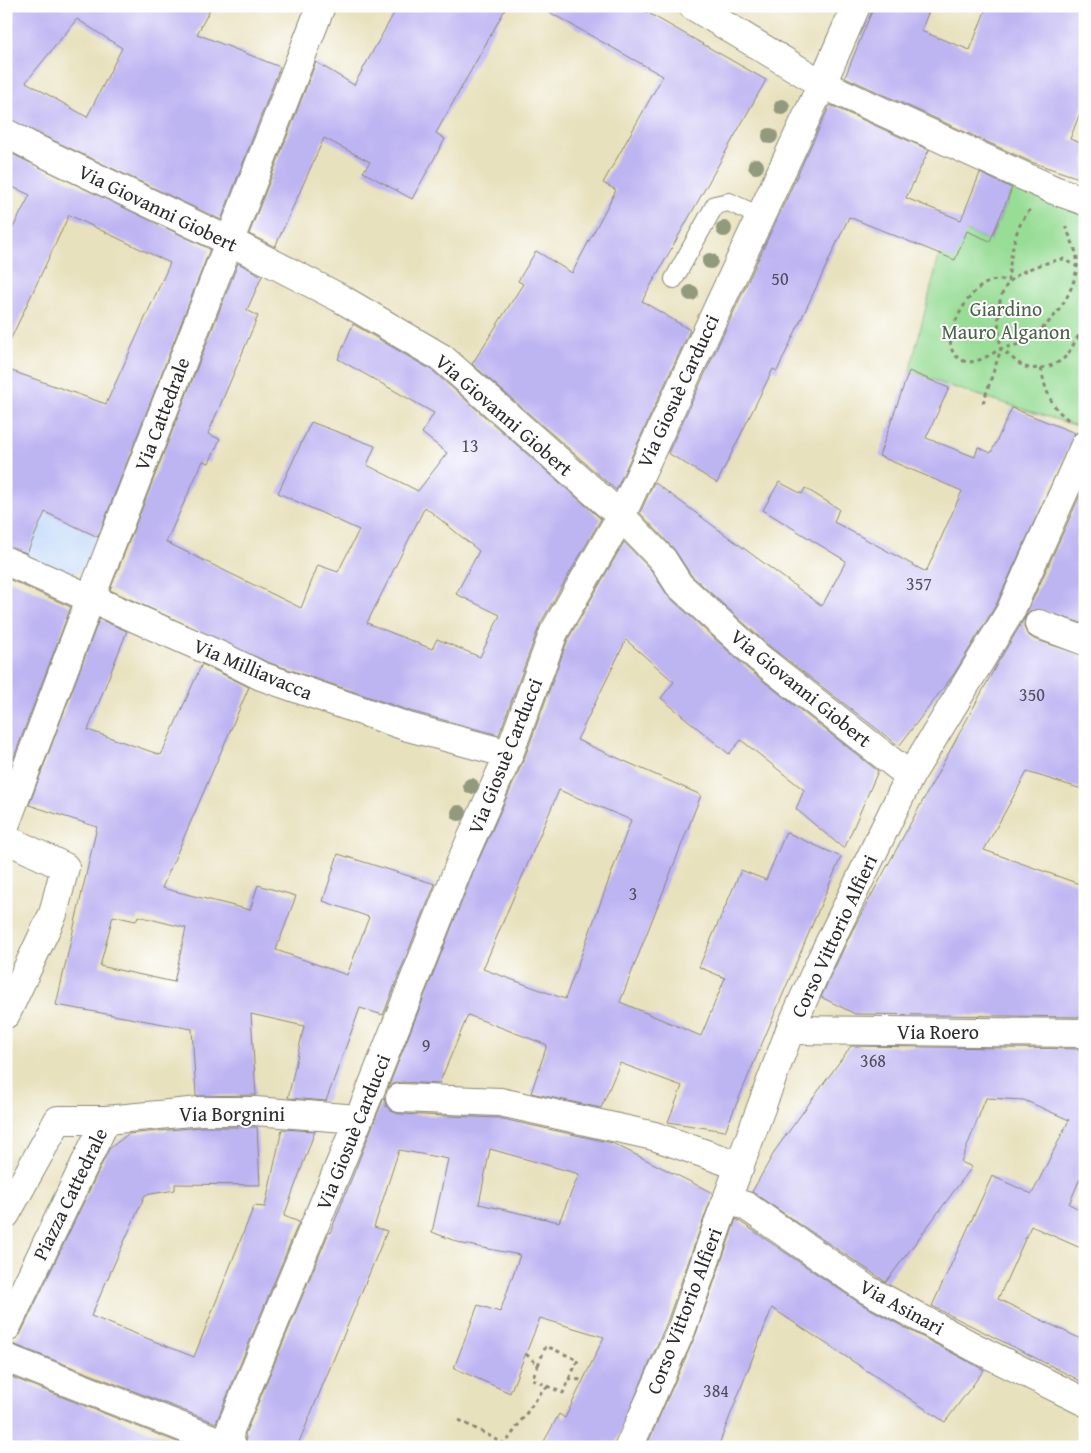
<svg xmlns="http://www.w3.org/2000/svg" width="1091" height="1453" viewBox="0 0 1091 1453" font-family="'Gentium Book Plus',serif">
<rect width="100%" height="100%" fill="#fff"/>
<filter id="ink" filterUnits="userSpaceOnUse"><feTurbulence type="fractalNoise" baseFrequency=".02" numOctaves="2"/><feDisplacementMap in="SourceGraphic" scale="10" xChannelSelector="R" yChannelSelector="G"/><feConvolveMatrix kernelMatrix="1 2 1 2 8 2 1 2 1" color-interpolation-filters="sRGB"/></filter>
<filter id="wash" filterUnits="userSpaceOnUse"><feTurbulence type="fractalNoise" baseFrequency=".0096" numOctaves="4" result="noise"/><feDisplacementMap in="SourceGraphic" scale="20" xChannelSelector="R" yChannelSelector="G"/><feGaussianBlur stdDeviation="1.12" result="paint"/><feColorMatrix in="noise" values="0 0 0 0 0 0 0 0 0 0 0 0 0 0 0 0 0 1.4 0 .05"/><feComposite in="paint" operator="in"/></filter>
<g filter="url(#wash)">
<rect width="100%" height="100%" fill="#e8e1bd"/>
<path fill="#c7ddf9" d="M 6,411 L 98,536 L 87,566 L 71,576 L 6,547 Z"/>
<path fill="#98dd96" stroke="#628460" d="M 1017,177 L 1085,206 L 1085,413 L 1080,427 L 946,385 L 910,370 L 940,252 L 967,231 L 990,241 Z"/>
<g id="blocks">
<g fill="#bdb4f2" fill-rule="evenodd">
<path d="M 6,6 L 212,6 L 197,34 L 280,67 L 221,220 L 6,118 ZM 77,19 L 122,48 L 87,117 L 26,82 Z"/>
<path d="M 398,6 L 507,6 L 436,133 L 445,139 L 412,199 L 363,172 L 370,162 L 324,138 L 275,247 L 249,234 L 316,62 L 354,85 Z"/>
<path d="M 538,6 L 636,6 L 766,80 L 642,301 L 690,330 L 616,490 L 472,364 L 523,284 L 518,281 L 536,251 L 572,273 L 616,190 L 603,183 L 663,76 Z"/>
<path d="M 874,6 L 931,6 L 921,31 L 970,50 L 987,6 L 1085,6 L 1085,100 L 1070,139 L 1085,145 L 1085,180 L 1031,162 L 845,77 Z"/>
<path d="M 830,105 L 929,150 L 906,198 L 961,220 L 980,173 L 1012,188 L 990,241 L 967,231 L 955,260 L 849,217 L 777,371 L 773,369 L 717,483 L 668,453 Z"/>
<path d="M 6,151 L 210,249 L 98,537 L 45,512 L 27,553 L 6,546 L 6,369 L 106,404 L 170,263 L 69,215 L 6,349 L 6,241 L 30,195 L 6,184 Z"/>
<path d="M 238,263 L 262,276 L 247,310 L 258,316 L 208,434 L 220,439 L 209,463 L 203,461 L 166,542 L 301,608 L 318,565 L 338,572 L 359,530 L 278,493 L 311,422 L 375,446 L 367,465 L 418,491 L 447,453 L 422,433 L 434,413 L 338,359 L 353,324 L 433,371 L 601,519 L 540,624 L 499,735 L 410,711 L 267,662 L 110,590 ZM 425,507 L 479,551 L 456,594 L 500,615 L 480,657 L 437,639 L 432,649 L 367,623 Z"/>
<path d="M 909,371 L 949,388 L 926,438 L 975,457 L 978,447 L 991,453 L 1012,408 L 1075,433 L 996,605 L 954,674 L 899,746 L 768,645 L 691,575 L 674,549 L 640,513 L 654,482 L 822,606 L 846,561 L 763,510 L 779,482 L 802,494 L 805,488 L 839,509 L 834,522 L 926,572 L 962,491 L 879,456 Z"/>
<path d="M 1085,484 L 1085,624 L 1037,609 L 1029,612 L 1025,618 L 1024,626 L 1027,634 L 1034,639 L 1085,656 L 1085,790 L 1027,772 L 984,850 L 1085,886 L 1085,1017 L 855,1014 L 821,997 L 852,931 L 997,664 L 1024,619 Z"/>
<path d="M 624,542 L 651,570 L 668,596 L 748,669 L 878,771 L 844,849 L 796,809 L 804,790 L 741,740 L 729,754 L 661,698 L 674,682 L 626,640 L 577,740 L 701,795 L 620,1002 L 701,1036 L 725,978 L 699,967 L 741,870 L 766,880 L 786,832 L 841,857 L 725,1131 L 668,1122 L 682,1086 L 620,1063 L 601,1108 L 531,1093 L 547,1045 L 468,1015 L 439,1084 L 401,1082 L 393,1084 L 388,1088 L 474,870 L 524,759 L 568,639 ZM 559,790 L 631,820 L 565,999 L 483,969 Z"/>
<path d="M 6,578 L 71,607 L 6,778 Z"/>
<path d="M 99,619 L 127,631 L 88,730 L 161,755 L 202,664 L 249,687 L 162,888 L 250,910 L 258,885 L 296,896 L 276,950 L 347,975 L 369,917 L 323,901 L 338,854 L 435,884 L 383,1015 L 360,1008 L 326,1101 L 288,1098 L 304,1026 L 251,1014 L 256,1095 L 196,1096 L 192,1029 L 56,1005 L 97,827 L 29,805 ZM 113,916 L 136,921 L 138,916 L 186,928 L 174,982 L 100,966 Z"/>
<path d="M 851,1046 L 1085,1049 L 1085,1167 L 1069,1204 L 1085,1212 L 1085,1250 L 1031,1226 L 998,1299 L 1085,1341 L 1085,1383 L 932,1306 L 992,1176 L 1032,1194 L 1069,1120 L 1024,1100 L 986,1098 L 961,1162 L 972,1167 L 886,1282 L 752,1192 L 776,1149 Z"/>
<path d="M 384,1097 L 386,1106 L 391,1111 L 399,1114 L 498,1118 L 612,1143 L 713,1193 L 667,1322 L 614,1447 L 541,1447 L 559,1414 L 565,1418 L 604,1337 L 540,1318 L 510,1393 L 454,1368 L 478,1305 L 500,1312 L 520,1255 L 463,1244 L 432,1232 L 448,1159 L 399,1150 L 374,1227 L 387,1231 L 297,1447 L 248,1447 L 245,1434 L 329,1232 L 330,1233 ZM 490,1149 L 579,1174 L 559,1222 L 479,1204 Z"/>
<path d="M 201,1127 L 257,1127 L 260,1185 L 175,1184 L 175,1190 L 145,1195 L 91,1316 L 194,1357 L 254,1206 L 265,1207 L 282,1129 L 315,1131 L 284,1216 L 299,1222 L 216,1423 L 10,1343 L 20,1335 L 109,1149 L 128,1134 Z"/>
<path d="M 736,1219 L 861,1304 L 984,1370 L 945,1422 L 772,1308 L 718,1447 L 646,1447 L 696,1334 Z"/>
<path d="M 6,1375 L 190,1447 L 19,1447 L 6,1441 Z"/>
</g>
</g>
</g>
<g filter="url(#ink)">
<use href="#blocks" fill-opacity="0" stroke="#8a8674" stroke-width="1"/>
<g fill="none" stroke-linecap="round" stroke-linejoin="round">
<g stroke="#8a8674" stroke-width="20">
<path id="service" d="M 674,279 L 715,205 L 729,202 L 759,216"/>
</g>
<g stroke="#8a8674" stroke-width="30">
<g id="minor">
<path d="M 693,6 L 822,84 L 1054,190 L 1085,201"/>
<path d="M 6,133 L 38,150 L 229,241 L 340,298 L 442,358 L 621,516 L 663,560 L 679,585 L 758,657 L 910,776"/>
<path d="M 6,561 L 221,656 L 261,676 L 408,727 L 509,754"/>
<path d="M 1039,624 L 1085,641"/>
<path d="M 6,823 L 91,597 L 321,6"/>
<path d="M 6,839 L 65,867 L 53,914 L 6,1014"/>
<path d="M 790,1030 L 1085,1033"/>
<path d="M 400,1098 L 500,1102 L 654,1136 L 740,1166"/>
<path d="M 106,1120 L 200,1111 L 255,1111 L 358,1119"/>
<path d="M 727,1200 L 746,1206 L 868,1290 L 974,1347 L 1085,1402"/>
<path d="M 6,1214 L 58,1120 L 106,1120 L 6,1328"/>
<path d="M 6,1358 L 233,1447"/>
<path d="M 228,1447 L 230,1430 L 369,1094 L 460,864 L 509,754 L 554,632 L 621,516 L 822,84 L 856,6"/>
<path d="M 629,1447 L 682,1328 L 720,1218 L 790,1030 L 819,964 L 910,776 L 1010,612 L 1085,445"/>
</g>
</g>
<g stroke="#8a8674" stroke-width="3" stroke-dasharray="4 4" stroke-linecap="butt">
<path d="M 1030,210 C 1013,228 1011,257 1008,281 C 991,276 977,287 967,301 C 957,316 937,350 964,361 C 975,365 989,355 999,350 C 1007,346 1017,346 1024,342 C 1049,328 1074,296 1077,266 C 1079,254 1070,237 1065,226"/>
<path d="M 1085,271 L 1063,259 C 1004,272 992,287 1001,349 C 1008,354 1015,361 1023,366 C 1034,372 1058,366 1066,356 C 1072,349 1078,335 1085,326"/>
<path d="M 1041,368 C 1045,389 1050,407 1069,420"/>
<path d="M 983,403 L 1001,349"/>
<path d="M 526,1354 L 538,1365 L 532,1379 L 563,1393 L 569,1379 L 583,1380"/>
<path d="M 538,1365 L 546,1346 L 578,1360 L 569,1379"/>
<path d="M 459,1420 L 505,1444 L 542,1391 L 549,1386"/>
</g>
<use href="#service" stroke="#fff" stroke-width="18"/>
<use href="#minor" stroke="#fff" stroke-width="28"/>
</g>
<g fill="#929a7e">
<circle cx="782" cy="107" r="8"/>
<circle cx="770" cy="136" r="8"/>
<circle cx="756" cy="166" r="8"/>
<circle cx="724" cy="229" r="8"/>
<circle cx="710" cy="261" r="8"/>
<circle cx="691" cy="293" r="8"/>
<circle cx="471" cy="786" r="8"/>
<circle cx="459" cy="813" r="8"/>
</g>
</g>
<g text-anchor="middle" stroke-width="4" stroke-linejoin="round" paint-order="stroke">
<g font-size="18" fill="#504d5d">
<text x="780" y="285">50</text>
<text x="470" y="452">13</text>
<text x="919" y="590">357</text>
<text x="1032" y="701">350</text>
<text x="633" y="900">3</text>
<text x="426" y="1052">9</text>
<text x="873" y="1067">368</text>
<text x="716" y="1397">384</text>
</g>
<g font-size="20" fill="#2b2b2b" stroke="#fff">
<text transform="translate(158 208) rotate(26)" y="7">Via Giovanni Giobert</text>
<text transform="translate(678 391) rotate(-65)" y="7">Via Giosuè Carducci</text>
<text transform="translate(162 414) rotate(-69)" y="7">Via Cattedrale</text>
<text transform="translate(504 415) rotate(41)" y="7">Via Giovanni Giobert</text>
<text transform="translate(253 669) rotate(23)" y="7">Via Milliavacca</text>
<text transform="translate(801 688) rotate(39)" y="7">Via Giovanni Giobert</text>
<text transform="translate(505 756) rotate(-68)" y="7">Via Giosuè Carducci</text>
<text transform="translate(834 936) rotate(-65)" y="7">Corso Vittorio Alfieri</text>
<text x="938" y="1039">Via Roero</text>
<text x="232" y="1121">Via Borgnini</text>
<text transform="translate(353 1132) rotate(-68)" y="7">Via Giosuè Carducci</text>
<text transform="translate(70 1194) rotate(-64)" y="7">Piazza Cattedrale</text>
<text transform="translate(902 1307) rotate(29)" y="7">Via Asinari</text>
<text transform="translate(684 1311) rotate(-69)" y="7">Corso Vittorio Alfieri</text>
</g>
<g font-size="20" fill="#4c604b" stroke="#fff">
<text x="1006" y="316">Giardino<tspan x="1006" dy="23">Mauro Alganon</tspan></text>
</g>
</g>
<rect width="1091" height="1453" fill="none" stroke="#fff" stroke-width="25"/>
</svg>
